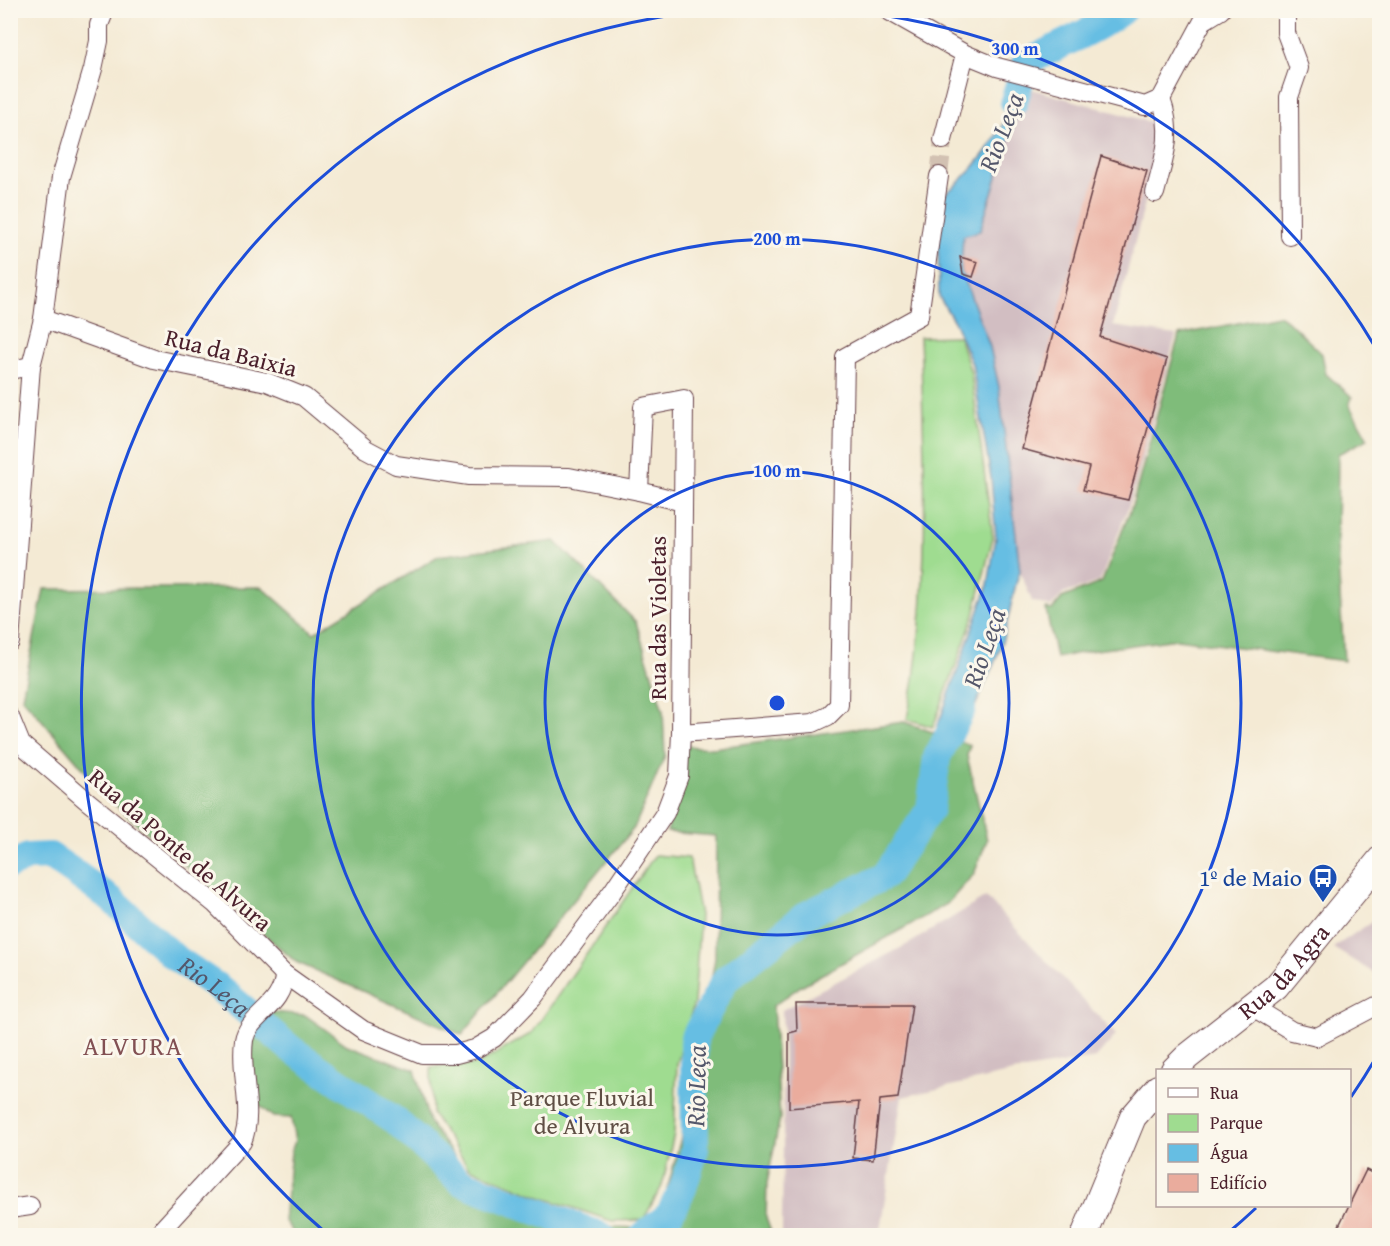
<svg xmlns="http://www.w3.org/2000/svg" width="1390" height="1246" viewBox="0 0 1390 1246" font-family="'Gentium Book Plus',serif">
<rect width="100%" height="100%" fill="#fbf7ec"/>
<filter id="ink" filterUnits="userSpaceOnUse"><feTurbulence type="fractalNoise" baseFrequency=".0167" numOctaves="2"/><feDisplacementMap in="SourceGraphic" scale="12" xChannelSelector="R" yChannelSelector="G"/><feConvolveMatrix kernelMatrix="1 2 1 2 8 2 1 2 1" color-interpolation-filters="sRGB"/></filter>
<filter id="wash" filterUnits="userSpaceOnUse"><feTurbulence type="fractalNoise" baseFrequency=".008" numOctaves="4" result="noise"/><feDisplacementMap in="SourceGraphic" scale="24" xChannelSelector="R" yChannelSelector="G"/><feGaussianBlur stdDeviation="1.35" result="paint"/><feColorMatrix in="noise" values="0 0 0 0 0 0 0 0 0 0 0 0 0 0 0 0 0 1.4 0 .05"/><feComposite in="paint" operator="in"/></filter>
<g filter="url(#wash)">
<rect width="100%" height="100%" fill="#f4ead4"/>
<g fill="#d2bec2">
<path d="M 1024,87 L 1165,126 L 1113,326 L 1176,335 L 1131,500 L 1100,581 L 1063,594 L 1051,607 L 1032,601 L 1020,571 L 999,387 L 990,347 L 961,271 L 960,258 L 963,236 L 980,231 L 983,222 Z"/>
<path d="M 986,897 L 1116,1035 L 1096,1058 L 1013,1072 L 902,1097 L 879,1235 L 782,1235 L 784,1054 L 782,1010 L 910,943 Z"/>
<path d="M 1379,917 L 1379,976 L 1333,948 Z"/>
</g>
<g fill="#9fdc90" stroke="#747e5e" stroke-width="1.5">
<path d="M 959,336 L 971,373 L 993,537 L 973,619 L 933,727 L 907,719 C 931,602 925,456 920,337 Z"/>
<path d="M 655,855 L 689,858 L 700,915 L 694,1003 L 677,1064 L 674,1134 L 662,1186 L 643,1220 L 612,1221 L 538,1196 L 469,1168 L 432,1114 L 431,1067 L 478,1064 L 532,1033 Z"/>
</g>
<g fill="#7fbc7a" stroke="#646e52" stroke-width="1.5">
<path d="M 1278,315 L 1287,320 L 1322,354 L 1326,374 L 1352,397 L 1349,405 L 1368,439 L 1338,454 L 1337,544 L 1344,661 L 1177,639 L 1089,651 L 1056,658 L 1046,609 L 1052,610 L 1062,598 L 1102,582 L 1132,506 L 1179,335 Z"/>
<path d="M 555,541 L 636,622 L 663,711 L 665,756 L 634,828 L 462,1035 L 296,962 L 111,801 L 22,697 L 44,589 L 262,587 L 314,633 L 438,556 Z"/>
<path d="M 904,722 L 970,745 L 967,756 L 987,840 L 974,874 L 947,904 L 801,986 L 773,1006 L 780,1118 L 767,1183 L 766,1218 L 772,1235 L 295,1235 L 284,1220 L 291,1152 L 295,1141 L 291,1118 L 273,1117 L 249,1097 L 248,1039 L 272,1012 L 305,1015 L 347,1045 L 415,1070 L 429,1122 L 466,1173 L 602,1226 L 636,1228 L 662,1209 L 681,1138 L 692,1029 L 710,988 L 715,958 L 716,836 L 667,832 L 681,778 L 685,746 L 713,748 Z"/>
</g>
<path fill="#66bee3" stroke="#586e87" stroke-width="1.5" d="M 1012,77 L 1027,82 L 980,231 L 963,236 L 961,270 L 990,347 L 999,387 L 1020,571 C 1011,596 1009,623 1000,648 C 987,684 969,720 951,754 L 937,728 L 988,585 L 996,537 L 991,478 L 972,364 L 955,323 L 939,297 L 938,233 L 944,194 C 972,176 1022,113 1012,77 Z"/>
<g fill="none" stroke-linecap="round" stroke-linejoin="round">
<g stroke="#66bee3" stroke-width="28">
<path d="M 1014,102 L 1025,64 C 1058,44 1092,33 1123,10"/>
<path id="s1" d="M 10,865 L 28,857 L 50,856 L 72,871 L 112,900 L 174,957 L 218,987 L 291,1049 L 396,1121 L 461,1182 L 602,1236"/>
<path d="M 643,1236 L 669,1215 L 683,1188 L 695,1149 L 694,1038 L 725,980 L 806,915 L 885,876 L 930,809 L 937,757 L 962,709"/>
</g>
</g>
<g id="blocks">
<g fill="#eaac9d">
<path d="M 1101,156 L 1147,171 L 1100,337 L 1167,359 L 1128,500 L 1083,490 L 1089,467 L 1022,449 Z"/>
<path d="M 960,257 L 978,262 L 973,277 L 963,274 Z"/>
<path d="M 796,1004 L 912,1004 L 898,1098 L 880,1100 L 873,1160 L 853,1158 L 859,1102 L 789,1108 L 789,1033 L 797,1031 Z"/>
<path d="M 1366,1170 L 1380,1177 L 1380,1236 L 1334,1236 Z"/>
</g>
</g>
</g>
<g filter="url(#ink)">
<use href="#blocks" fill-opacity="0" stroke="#643d44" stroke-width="1.5"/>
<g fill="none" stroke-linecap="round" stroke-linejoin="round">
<path stroke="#d2c1b2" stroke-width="18" stroke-dasharray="18 9" stroke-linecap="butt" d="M 939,176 L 943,140"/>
<g stroke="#643d44" stroke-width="20">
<g id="minor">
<path d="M 887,10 L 965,54 L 997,67 L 1145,106 L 1161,99 L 1203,21 L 1221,10"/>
<path d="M 1286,10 L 1286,33 L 1299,68 L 1289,97 L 1290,236"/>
<path d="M 943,140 L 965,54"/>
<path d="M 1155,193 C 1164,158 1174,134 1161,99"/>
<path d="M 43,319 L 154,359 L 267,382 L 304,397 L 366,449 L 396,465 L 469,476 L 569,477 L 639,491"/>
<path d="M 10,370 L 31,366"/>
<path d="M 10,642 L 31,366 L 43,319 L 61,177 L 93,69 L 99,41 L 99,25 L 105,10"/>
<path d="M 10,717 L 21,744 L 86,800 L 215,904 L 284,974 L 363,1030 L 422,1054 L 456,1054 L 475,1049 L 494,1038 L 533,998 L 612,892 L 665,813 L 679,776 L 681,733 L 684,399 L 643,407 L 639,491 L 683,502"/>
<path d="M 681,733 L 813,723 L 828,716 L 839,705 L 845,357 L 919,316 L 939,176"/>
<path d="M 1253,1007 L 1292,1031 L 1317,1037 L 1380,1004"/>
<path d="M 10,1209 L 30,1206"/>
<path d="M 156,1236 L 242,1142 C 255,1111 239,1074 244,1040 C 248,1016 284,1006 284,974"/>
</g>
</g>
<g stroke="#643d44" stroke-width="28">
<g id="secondary">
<path id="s2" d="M 1174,1070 L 1187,1057 L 1276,987 L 1380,860"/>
<path d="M 1084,1236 L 1133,1117 L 1158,1088"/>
</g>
</g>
<use href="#minor" stroke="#fff" stroke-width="18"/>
<use href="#secondary" stroke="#fff" stroke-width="26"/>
</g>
</g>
<g fill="none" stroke="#1d4ed8" stroke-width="3">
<circle cx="777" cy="703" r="232"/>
<circle cx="777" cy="703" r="464"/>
<path d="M1377 1056A696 696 0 0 1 1351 1097M1256 1208A696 696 0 0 1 1229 1232M325 1232A696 696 0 0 1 704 11M850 11A696 696 0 0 1 1377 350"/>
</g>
<defs>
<g id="bus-pin" transform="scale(1.5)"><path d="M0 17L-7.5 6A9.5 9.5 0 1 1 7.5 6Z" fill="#1a4fb4" stroke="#fbf7ec"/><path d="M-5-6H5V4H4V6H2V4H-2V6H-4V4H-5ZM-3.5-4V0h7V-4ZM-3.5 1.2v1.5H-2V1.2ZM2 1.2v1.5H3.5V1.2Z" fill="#fff"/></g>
</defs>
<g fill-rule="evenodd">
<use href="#bus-pin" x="1323" y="878"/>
</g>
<g text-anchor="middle" stroke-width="6" stroke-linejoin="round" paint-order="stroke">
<g font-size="24" fill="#4a1f2b" stroke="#fbf7ec">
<text transform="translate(231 353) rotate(14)" y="8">Rua da Baixia</text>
<text transform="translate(658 618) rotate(-90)" y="8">Rua das Violetas</text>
<text transform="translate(180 850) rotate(41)" y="8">Rua da Ponte de Alvura</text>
<text dy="8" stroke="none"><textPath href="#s2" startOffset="148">Rua da Agra</textPath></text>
</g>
<g font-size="24" fill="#164399" stroke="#fbf7ec" text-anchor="end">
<text x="1302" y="886">1º de Maio</text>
</g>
<g font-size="24" fill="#5f4e44" stroke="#fbf7ec">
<text x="582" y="1106">Parque Fluvial<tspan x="582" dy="28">de Alvura</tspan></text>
</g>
<g font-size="26" font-style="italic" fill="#54576b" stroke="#fbf7ec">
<text transform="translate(1001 132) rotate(-69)" y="9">Rio Leça</text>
<text transform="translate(984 648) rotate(-71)" y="9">Rio Leça</text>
<text dy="9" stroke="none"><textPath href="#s1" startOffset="252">Rio Leça</textPath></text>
<text transform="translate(696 1086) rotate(-89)" y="9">Rio Leça</text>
</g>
<g font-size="26" letter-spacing="1.5" fill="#825053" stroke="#fbf7ec">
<text x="133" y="1055">ALVURA</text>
</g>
</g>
<circle cx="777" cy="703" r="9" fill="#1d4ed8" stroke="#fbf7ec" stroke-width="3"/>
<g font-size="18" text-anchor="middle" font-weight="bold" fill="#1d4ed8" stroke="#fbf7ec" stroke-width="6" stroke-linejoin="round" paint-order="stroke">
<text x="1015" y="55">300 m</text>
<text x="777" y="245">200 m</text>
<text x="777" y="477">100 m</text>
</g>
<rect width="1390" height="1246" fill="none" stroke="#fbf7ec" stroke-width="36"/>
<rect x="1156" y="1069" width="195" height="138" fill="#fbf7ec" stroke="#b4a19f" stroke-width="1.5"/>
<rect x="1168" y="1088" width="30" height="9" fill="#ffffff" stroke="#b4a19f" stroke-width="1.5"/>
<text x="1210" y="1099" font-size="18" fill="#4a1f2b">Rua</text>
<rect x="1168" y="1114" width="30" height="18" fill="#9fdc90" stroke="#b4a19f" stroke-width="1.5"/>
<text x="1210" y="1129" font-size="18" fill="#4a1f2b">Parque</text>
<rect x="1168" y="1144" width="30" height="18" fill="#66bee3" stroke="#b4a19f" stroke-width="1.5"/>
<text x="1210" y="1159" font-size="18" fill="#4a1f2b">Água</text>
<rect x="1168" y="1174" width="30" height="18" fill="#eaac9d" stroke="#b4a19f" stroke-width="1.5"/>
<text x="1210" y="1189" font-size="18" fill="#4a1f2b">Edifício</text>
</svg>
